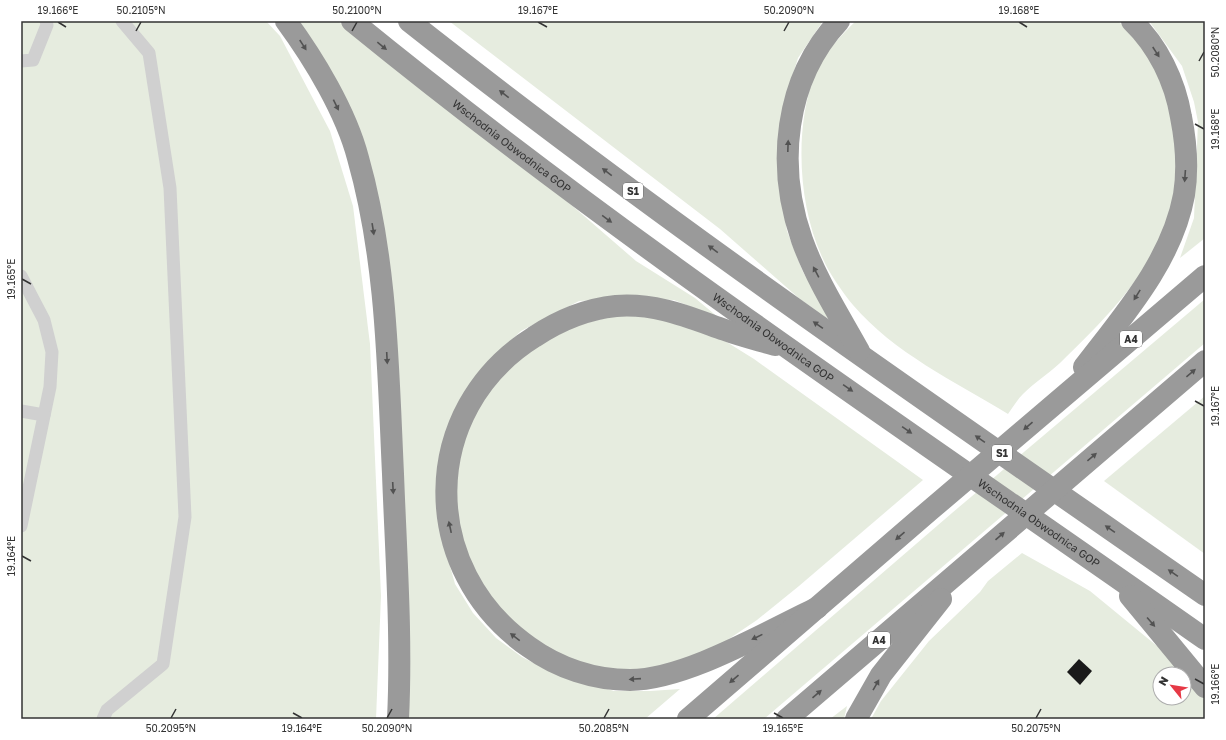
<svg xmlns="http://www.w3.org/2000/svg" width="1226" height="740" viewBox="0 0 1226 740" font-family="'Golos Text',sans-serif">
<rect width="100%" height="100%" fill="#fff"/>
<g fill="#e6ecdf" fill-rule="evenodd">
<path d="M 21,21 L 266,21 L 280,36 L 330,131 L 353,206 L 370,344 L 381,596 L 376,719 L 21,719 Z"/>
<path d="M 296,21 L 338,21 L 363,43 L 546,183 L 636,261 L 695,298 L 719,318 L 674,300 L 627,298 L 579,301 L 521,331 L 489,361 L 463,396 L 445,548 L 455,584 L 473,613 L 496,638 L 522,657 L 551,672 L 614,691 L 650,691 L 680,689 L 645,719 L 406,719 L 377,213 Z"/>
<path d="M 449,21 L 823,21 L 798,58 L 786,97 L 780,189 L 787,231 L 803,272 L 821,302 L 850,334 L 801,300 L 720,229 Z"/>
<path d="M 856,21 L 1118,21 C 1149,49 1168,88 1174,129 C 1176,138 1179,147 1178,156 C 1177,247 1121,304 1060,363 C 1048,374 1034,383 1023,394 C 1017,400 1013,407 1008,414 C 954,381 894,353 853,305 C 843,293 829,273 823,259 C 798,206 794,129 815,73 C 822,56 842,34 856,21 Z"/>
<path d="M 1149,21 L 1205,21 L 1205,238 L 1180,258 L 1194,218 L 1198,122 L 1194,102 L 1182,66 Z"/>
<path d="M 1205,299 L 1205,343 L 764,719 L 713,719 L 952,513 Z"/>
<path d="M 622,314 L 648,315 L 717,336 L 754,359 L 923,480 L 799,586 L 757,620 L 714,649 L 667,667 L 599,673 L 532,647 L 469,576 L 453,495 L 467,423 L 505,367 L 565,328 Z"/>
<path d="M 1205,396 L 1205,554 L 1104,481 Z"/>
<path d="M 1022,553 L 1090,591 L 1168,655 L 1200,691 L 1205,701 L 1205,719 L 871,719 L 881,701 L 929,641 L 980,592 L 988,581 ZM 1160,674 L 1184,674 L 1184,698 L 1160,698 Z"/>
<path d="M 847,706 L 844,719 L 830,719 Z"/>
</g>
<path fill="#1a1a1a" d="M 1079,659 L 1092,671 L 1080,685 L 1067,672 Z"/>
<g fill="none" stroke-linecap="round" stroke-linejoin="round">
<g stroke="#d0d0d0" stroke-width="13">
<path d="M 21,61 L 33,60 L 47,25 L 46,21"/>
<path d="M 21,276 L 44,320 L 52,352 L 50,387 L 21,526"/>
<path d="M 21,411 L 44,415"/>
<path d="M 103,719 L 107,710 L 163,664 L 185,517 L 170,188 L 149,53 L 122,21"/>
</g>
<g stroke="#9a9a9a" stroke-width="22">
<path d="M 286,21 C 314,59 346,112 358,158 C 387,260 388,368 393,474 C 396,555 402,637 398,719"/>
<path id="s1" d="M 352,21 C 624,243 918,437 1205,639"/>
<path d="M 409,21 C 666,224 937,409 1205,595"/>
<path d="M 839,21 C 784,80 776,166 802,240 C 816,279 839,315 859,351"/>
<path d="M 775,345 C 758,340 741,336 725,330 C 688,317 657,303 616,306 C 587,309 558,321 534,337 C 418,410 418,570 529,647 C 558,668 594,680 630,680 C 685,680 766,632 817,608"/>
<path d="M 1084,367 C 1123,316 1172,261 1184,195 C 1188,170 1186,142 1181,117 C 1175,81 1158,46 1132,21"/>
<path d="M 1130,596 L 1205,687"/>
<path d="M 688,719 L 929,511 L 1205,276"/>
<path d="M 787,719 L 1205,361"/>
<path d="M 856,719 L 881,675 L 941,599"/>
</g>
</g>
<defs><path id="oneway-solid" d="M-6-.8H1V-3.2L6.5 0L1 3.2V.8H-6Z"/></defs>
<g fill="#525252">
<use href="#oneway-solid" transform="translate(303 45) rotate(57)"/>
<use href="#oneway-solid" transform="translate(382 46) rotate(39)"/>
<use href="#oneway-solid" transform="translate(1156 52) rotate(57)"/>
<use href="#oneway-solid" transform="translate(504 94) rotate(-142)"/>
<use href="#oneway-solid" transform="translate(336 105) rotate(64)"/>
<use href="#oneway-solid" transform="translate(788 146) rotate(-88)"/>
<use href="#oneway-solid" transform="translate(607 172) rotate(-143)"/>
<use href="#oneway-solid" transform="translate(1185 176) rotate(94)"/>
<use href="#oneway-solid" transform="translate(607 219) rotate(36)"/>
<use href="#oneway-solid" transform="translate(373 229) rotate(81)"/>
<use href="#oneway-solid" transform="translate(713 249) rotate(-144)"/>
<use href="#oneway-solid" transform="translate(816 272) rotate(-118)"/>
<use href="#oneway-solid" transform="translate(1137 295) rotate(122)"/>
<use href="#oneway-solid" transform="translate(818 325) rotate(-145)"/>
<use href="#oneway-solid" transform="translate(387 358) rotate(87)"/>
<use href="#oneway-solid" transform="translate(1191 373) rotate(-40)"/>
<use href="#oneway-solid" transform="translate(848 388) rotate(35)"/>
<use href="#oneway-solid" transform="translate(1028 426) rotate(139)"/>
<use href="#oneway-solid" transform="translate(907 430) rotate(35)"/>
<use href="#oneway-solid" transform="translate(980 439) rotate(-145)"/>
<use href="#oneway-solid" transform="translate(1092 457) rotate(-40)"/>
<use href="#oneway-solid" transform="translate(393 488) rotate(87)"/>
<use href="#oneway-solid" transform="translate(450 527) rotate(-102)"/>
<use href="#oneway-solid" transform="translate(1110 529) rotate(-145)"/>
<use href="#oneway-solid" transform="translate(900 536) rotate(139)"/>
<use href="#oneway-solid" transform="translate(1000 536) rotate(-41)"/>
<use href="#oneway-solid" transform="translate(1173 573) rotate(-145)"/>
<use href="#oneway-solid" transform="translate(1151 622) rotate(49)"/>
<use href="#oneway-solid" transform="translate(515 637) rotate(-142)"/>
<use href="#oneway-solid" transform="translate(757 637) rotate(154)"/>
<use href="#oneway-solid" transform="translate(635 679) rotate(176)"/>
<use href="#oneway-solid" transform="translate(734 679) rotate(139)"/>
<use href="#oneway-solid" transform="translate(876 685) rotate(-60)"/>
<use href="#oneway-solid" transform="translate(817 694) rotate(-41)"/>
</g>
<path fill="none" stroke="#333" stroke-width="1.5" d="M 58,22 L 66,27M 538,22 L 547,27M 1019,22 L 1027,27M 136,31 L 141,22M 352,31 L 357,22M 784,31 L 789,22M 1199,61 L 1204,52M 1195,124 L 1204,129M 22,279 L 31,284M 1195,401 L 1204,406M 22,556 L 31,561M 1195,679 L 1204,684M 293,713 L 302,718M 774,713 L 783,718M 171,718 L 176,709M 387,718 L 392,709M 604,718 L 609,709M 1036,718 L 1041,709"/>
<g text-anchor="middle" stroke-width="4" stroke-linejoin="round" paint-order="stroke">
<g fill="#fff" stroke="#707070" stroke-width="1">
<rect x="623" y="183" width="20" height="16" rx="3"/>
<rect x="1120" y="331" width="22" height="16" rx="3"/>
<rect x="992" y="445" width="20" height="16" rx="3"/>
<rect x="868" y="632" width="22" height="16" rx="3"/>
</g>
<g font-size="10" font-weight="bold" fill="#333">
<text x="633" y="195">S1</text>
<text x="1131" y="343">A4</text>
<text x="1002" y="457">S1</text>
<text x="879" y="644">A4</text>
</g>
<g font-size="11" fill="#333" stroke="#fff">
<text dy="4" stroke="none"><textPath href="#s1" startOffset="203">Wschodnia Obwodnica GOP</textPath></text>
<text dy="4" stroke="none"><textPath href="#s1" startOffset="527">Wschodnia Obwodnica GOP</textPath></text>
<text dy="4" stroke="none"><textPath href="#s1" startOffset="851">Wschodnia Obwodnica GOP</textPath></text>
</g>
</g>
<rect width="1226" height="740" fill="none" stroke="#ffffff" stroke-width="44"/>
<g transform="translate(1172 686) rotate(300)"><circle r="19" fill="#ffffff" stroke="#adadad"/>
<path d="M0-3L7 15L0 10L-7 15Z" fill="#e63946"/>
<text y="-6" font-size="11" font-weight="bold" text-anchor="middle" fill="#333333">N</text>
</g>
<rect x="22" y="22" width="1182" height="696" fill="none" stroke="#333" stroke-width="1.5"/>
<g font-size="10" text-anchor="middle" fill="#333">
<text x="58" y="14">19.166°E</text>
<text x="141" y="14">50.2105°N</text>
<text x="357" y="14">50.2100°N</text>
<text x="538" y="14">19.167°E</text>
<text x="789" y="14">50.2090°N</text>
<text x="1019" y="14">19.168°E</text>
<text transform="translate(1215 52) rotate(-90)" y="4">50.2080°N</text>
<text transform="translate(1215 129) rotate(-90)" y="4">19.168°E</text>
<text transform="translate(11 279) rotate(-90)" y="4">19.165°E</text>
<text transform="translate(1215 406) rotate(-90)" y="4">19.167°E</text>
<text transform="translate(11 556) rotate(-90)" y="4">19.164°E</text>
<text transform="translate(1215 684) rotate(-90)" y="4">19.166°E</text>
<text x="171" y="732">50.2095°N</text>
<text x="302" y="732">19.164°E</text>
<text x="387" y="732">50.2090°N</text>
<text x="604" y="732">50.2085°N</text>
<text x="783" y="732">19.165°E</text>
<text x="1036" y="732">50.2075°N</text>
</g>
</svg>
